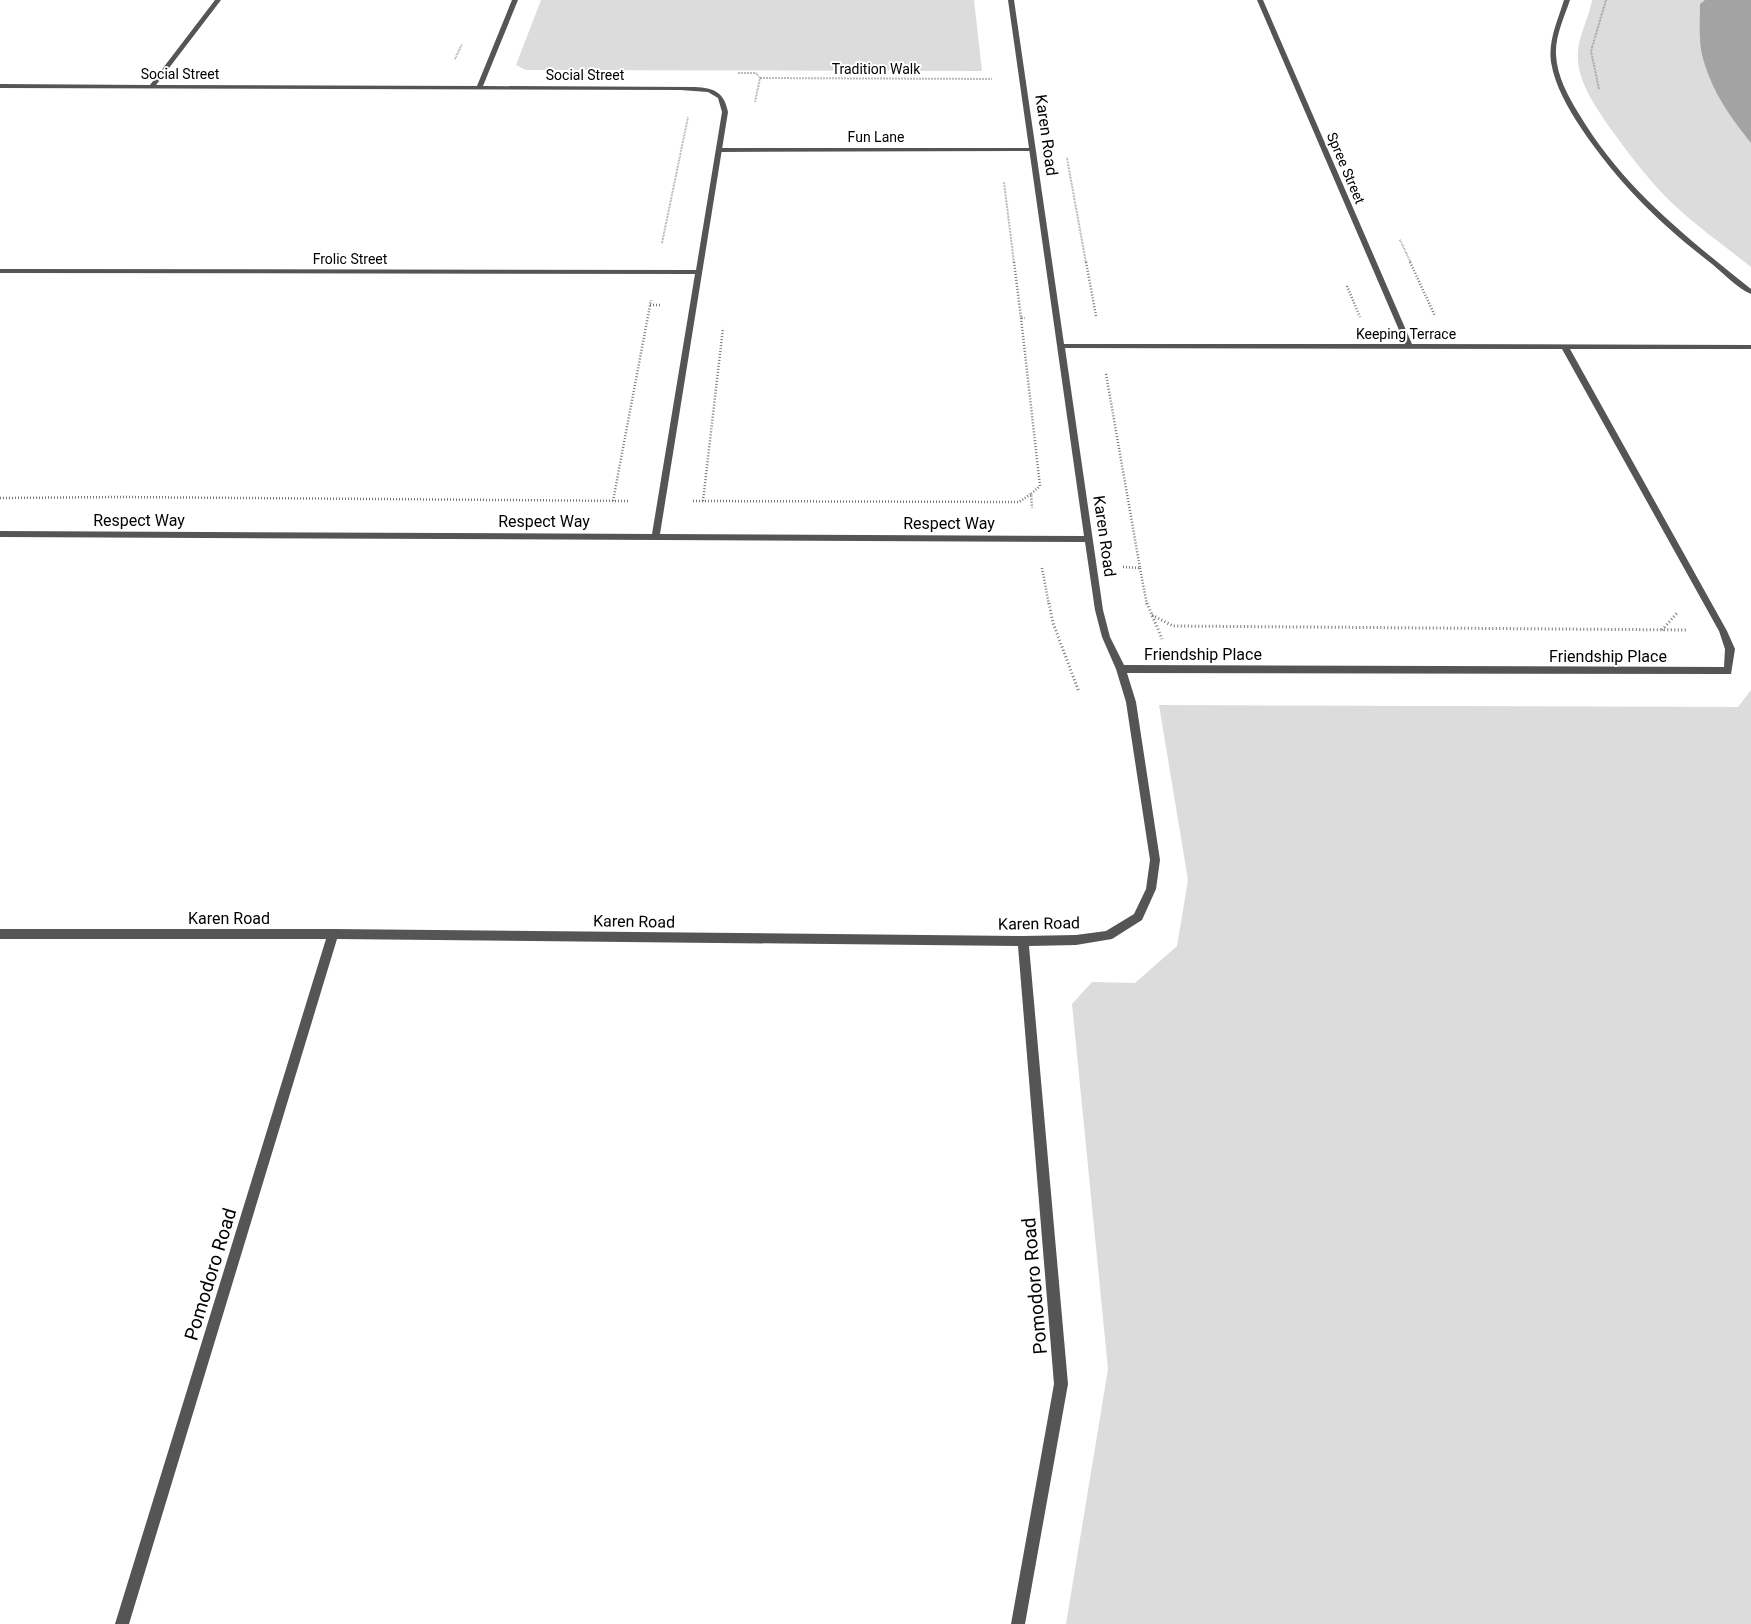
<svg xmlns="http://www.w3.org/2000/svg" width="1751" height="1624" viewBox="0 0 1751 1624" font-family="Roboto,sans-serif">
<rect width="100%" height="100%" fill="#fff"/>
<g fill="#dcdcdc">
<path d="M 541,0 L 974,0 L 982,71 L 526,70 L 516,65 Z"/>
<path d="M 1592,0 L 1751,0 L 1751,267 C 1721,243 1689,221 1663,194 C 1643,173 1627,151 1610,128 C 1595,106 1576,80 1578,52 C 1579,34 1589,18 1592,0 Z"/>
<path d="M 1751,690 L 1751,1624 L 1066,1624 L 1108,1369 L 1072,1004 L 1092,982 L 1135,983 L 1177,946 L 1188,880 L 1159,705 L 1738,707 Z"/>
</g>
<path fill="#a3a3a3" d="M 1705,0 L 1751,0 L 1751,143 C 1731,118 1713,93 1704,62 C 1698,44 1700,22 1700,4 Z"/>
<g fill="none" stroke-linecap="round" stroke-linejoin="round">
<g stroke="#777" stroke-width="2" stroke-dasharray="0.5 1" stroke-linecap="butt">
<path d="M 455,59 L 462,44"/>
<path d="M 738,73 L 756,73 L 760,78 L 755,102"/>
<path d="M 760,78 L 992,79"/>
<path d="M 1599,89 L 1591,51 L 1606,0"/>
<path d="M 1067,158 L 1086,263"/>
<path d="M 1004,182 L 1014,263"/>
<path d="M 1400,240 L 1411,263"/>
<path d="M 662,243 L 688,117"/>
</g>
<g stroke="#777" stroke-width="2.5" stroke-dasharray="1 2" stroke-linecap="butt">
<path d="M 1014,262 L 1021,318 L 1025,318"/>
<path d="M 1086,262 L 1096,316"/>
<path d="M 1410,262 L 1435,316"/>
<path d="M 1347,286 L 1360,317"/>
<path d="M 650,305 L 662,305"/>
<path d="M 1021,318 L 1040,486 L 1031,494"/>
<path d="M 1106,374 L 1140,568 L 1123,567"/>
<path d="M 0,498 L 120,497 L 629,501"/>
<path d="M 613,501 L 651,300"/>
<path d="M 693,501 L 1019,502 L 1031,494 L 1032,508"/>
<path d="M 703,501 L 723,328"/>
<path d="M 1042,568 L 1049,605"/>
<path d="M 1140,568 L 1147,605"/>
</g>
<g stroke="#777" stroke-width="3" stroke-dasharray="1 2.5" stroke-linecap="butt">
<path d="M 1049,603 L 1053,623 L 1079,692"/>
<path d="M 1147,603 L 1162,639"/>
<path d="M 1152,615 L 1173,626 L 1688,630"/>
<path d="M 1662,630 L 1678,612"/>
</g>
<path fill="#555" fill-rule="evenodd" d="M 1033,148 L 1035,149 L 1035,151 L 719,152 L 716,150 L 719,148 Z"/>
<g fill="#555" fill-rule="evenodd">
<path d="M 215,0 L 221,0 L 156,85 L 477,86 L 512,0 L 518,0 L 483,86 L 695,87 C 714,88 724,92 728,112 L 660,534 L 1084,536 L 1008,0 L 1014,0 L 1064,344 L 1405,344 L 1257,0 L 1263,0 L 1412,344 L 1751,345 L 1751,349 L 1570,349 L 1727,631 L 1735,649 L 1731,674 L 1127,673 L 1136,702 L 1160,860 L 1156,889 L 1142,920 L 1112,939 L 1076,945 L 1029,946 L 1068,1384 L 1025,1624 L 1011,1624 L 1054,1384 L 1018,946 L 337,939 L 129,1624 L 115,1624 L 326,939 L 0,939 L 0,929 L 333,929 L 1023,936 L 1076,935 L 1106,931 L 1134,914 L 1146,889 L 1150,860 L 1126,702 L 1116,669 L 1102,637 L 1095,610 L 1085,542 L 0,537 L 0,531 L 652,534 L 695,274 L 0,273 L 0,269 L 696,270 L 722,112 L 718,98 L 708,92 L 680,90 L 0,88 L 0,84 L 150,85 ZM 1065,348 L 1562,349 L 1719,631 L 1725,649 L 1724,667 L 1124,665 L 1110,637 L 1103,610 Z"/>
<path d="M 1564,0 L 1570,0 C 1564,18 1555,36 1556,55 C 1557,76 1568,96 1579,114 C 1623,188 1685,236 1751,289 L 1751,294 C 1737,288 1724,274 1712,264 C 1659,223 1619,184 1581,128 C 1568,108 1555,86 1551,62 C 1548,40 1558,20 1564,0 Z"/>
</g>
</g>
<g text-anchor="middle" stroke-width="4" stroke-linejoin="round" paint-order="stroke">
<g font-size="14" fill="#000" stroke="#fff">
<text x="876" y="74">Tradition Walk</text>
<text x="180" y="79">Social Street</text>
<text x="585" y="80">Social Street</text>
<text x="876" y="142">Fun Lane</text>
<text transform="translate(1346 168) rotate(67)" y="5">Spree Street</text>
<text x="350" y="264">Frolic Street</text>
<text x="1406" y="339">Keeping Terrace</text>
</g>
<g font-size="16" fill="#000" stroke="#fff">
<text transform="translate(1047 135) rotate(82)" y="6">Karen Road</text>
<text x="139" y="526">Respect Way</text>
<text x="544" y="527">Respect Way</text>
<text x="949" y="529">Respect Way</text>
<text transform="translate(1105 536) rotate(82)" y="6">Karen Road</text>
<text x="1203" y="660">Friendship Place</text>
<text x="1608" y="662">Friendship Place</text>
<text x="229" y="924">Karen Road</text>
<text transform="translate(634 921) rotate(1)" y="6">Karen Road</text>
<text transform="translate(1039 923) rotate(-1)" y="6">Karen Road</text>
</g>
<g font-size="19" fill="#000" stroke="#fff">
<text transform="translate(210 1274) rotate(-73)" y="7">Pomodoro Road</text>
<text transform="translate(1034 1286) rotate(-95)" y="7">Pomodoro Road</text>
</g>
</g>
</svg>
